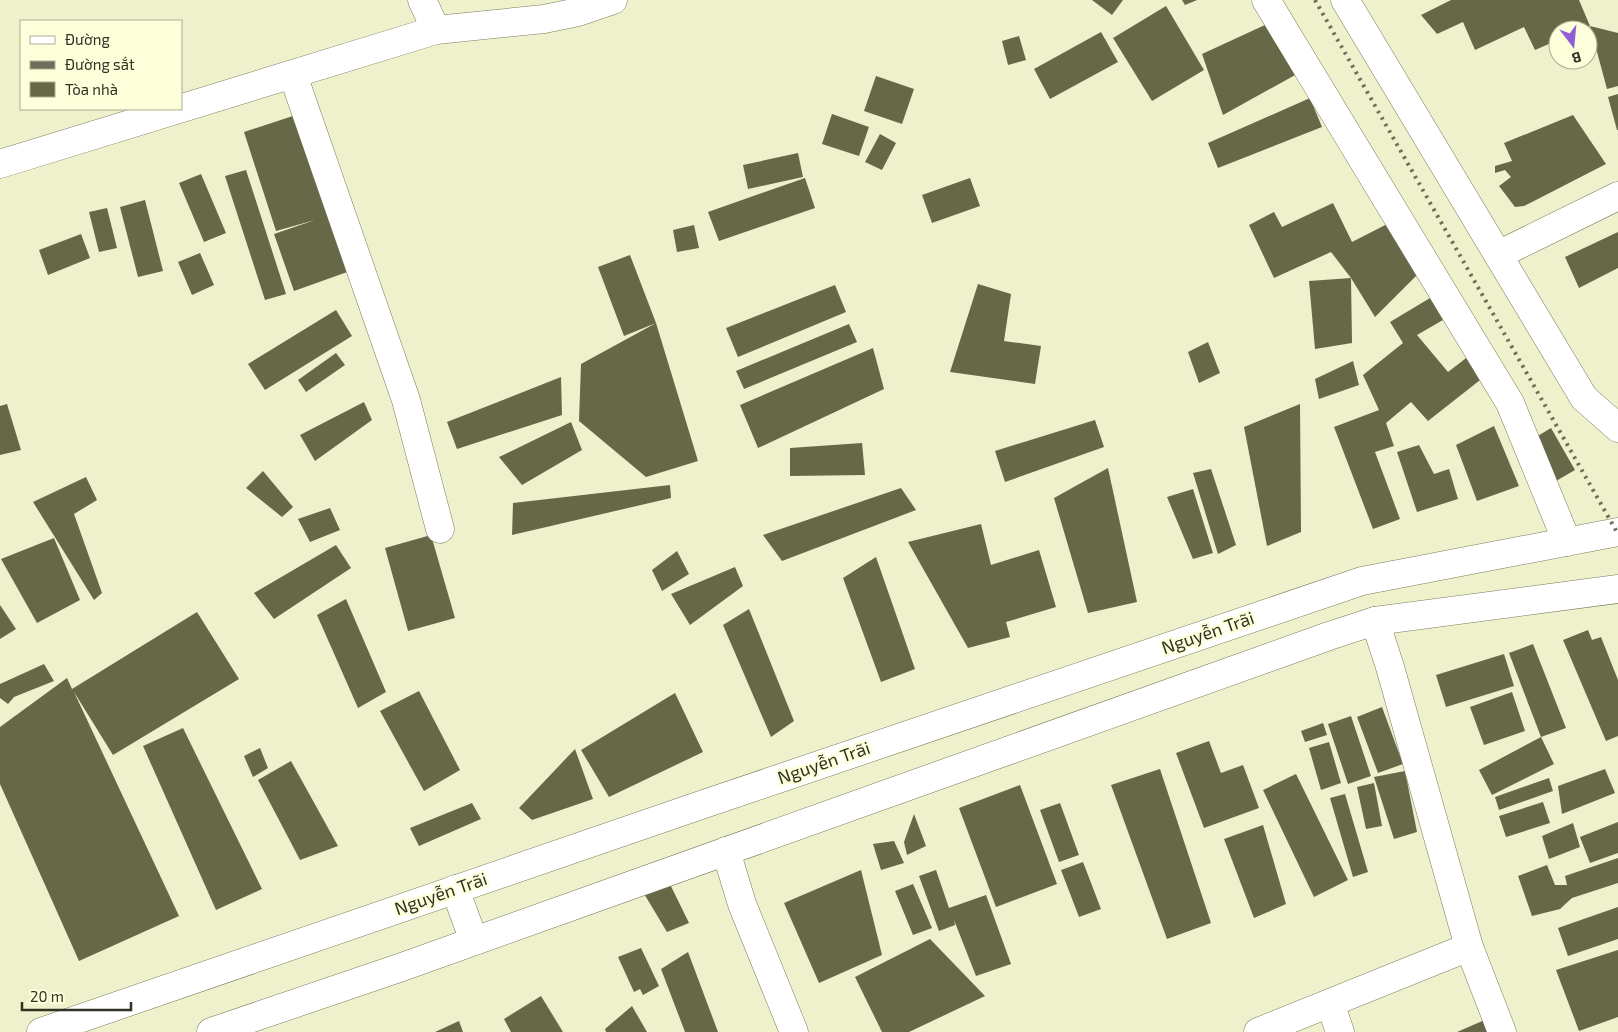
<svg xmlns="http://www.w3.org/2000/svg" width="1618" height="1032" viewBox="0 0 1618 1032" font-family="'Exo 2',sans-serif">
<rect width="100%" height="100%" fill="#eff1cd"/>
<g fill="#666848">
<path d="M 1092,0 L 1123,0 L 1112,15 Z"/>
<path d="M 1182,0 L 1197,0 L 1185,5 Z"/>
<path d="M 1451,0 L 1579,0 L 1590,26 L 1581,30 L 1558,30 L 1558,40 L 1535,50 L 1524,27 L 1475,50 L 1463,22 L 1437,34 L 1421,15 Z"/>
<path d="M 1166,6 L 1204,70 L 1152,101 L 1113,38 Z"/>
<path d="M 1276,20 L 1297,74 L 1223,115 L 1202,54 Z"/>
<path d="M 1590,26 L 1618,33 L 1618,86 L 1607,89 Z"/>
<path d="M 1101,32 L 1118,62 L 1050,99 L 1034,69 Z"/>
<path d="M 1019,36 L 1026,60 L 1008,65 L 1002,41 Z"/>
<path d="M 876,76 L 914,89 L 902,124 L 864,111 Z"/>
<path d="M 1618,94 L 1618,130 L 1617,130 L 1608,97 Z"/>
<path d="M 1310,98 L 1322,127 L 1218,168 L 1208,143 Z"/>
<path d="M 299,114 L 350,271 L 294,291 L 274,234 L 315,220 L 276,231 L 244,132 Z"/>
<path d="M 832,114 L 869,127 L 859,156 L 822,144 Z"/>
<path d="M 1573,115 L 1606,164 L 1534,201 L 1524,206 L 1515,207 L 1499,186 L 1511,177 L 1505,170 L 1495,173 L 1495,166 L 1512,161 L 1504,143 Z"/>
<path d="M 880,134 L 896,143 L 882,170 L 865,162 Z"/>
<path d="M 798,153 L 803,177 L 748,189 L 743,165 Z"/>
<path d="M 246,170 L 286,294 L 265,300 L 225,176 Z"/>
<path d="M 201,174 L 226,233 L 204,242 L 179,183 Z"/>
<path d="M 805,178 L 815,208 L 719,241 L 708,212 Z"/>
<path d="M 970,178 L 980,206 L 932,223 L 922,195 Z"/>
<path d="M 145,200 L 163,271 L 138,277 L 120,207 Z"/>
<path d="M 1333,203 L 1352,242 L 1395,220 L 1418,274 L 1375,317 L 1351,278 L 1331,252 L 1274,278 L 1249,225 L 1274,212 L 1282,227 Z"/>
<path d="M 107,208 L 117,248 L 99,252 L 89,212 Z"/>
<path d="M 694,225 L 699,248 L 677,252 L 673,230 Z"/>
<path d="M 1618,232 L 1618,268 L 1579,288 L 1565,257 Z"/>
<path d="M 81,234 L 90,258 L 48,275 L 39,250 Z"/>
<path d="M 200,253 L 214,285 L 192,295 L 178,262 Z"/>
<path d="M 630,255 L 656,323 L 698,461 L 646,477 L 579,421 L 581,364 L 656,323 L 624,336 L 598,267 Z"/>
<path d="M 1351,278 L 1352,343 L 1315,349 L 1309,281 Z"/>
<path d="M 978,284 L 1011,294 L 1004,341 L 1041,346 L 1035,384 L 950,372 Z"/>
<path d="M 835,285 L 846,312 L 738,357 L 726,328 Z"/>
<path d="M 1430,298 L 1443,320 L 1417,335 L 1448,372 L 1474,352 L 1489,373 L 1428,421 L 1411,402 L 1386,423 L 1394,446 L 1375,452 L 1400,519 L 1373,529 L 1334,427 L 1379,410 L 1363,375 L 1403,343 L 1390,322 Z"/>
<path d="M 336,310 L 352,336 L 265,390 L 248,364 Z"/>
<path d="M 849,324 L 857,342 L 744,389 L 736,371 Z"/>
<path d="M 1208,342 L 1220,373 L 1199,383 L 1188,352 Z"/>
<path d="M 873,348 L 884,389 L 758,448 L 740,405 Z"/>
<path d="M 336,353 L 345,365 L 306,392 L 298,380 Z"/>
<path d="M 1353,361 L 1359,385 L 1319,399 L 1315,379 Z"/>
<path d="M 561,377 L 562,415 L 457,449 L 447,422 Z"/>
<path d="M 364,402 L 372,420 L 315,461 L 300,435 Z"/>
<path d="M 7,404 L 21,450 L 0,455 L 0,406 Z"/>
<path d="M 1300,404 L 1301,532 L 1267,546 L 1244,427 Z"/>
<path d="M 1095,420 L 1104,447 L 1005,482 L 995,451 Z"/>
<path d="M 571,422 L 582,450 L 522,485 L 499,457 Z"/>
<path d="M 1494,426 L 1519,486 L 1477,501 L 1456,445 Z"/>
<path d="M 1551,428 L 1575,470 L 1556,481 L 1531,440 Z"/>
<path d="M 862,443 L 865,475 L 790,476 L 790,448 Z"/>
<path d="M 1419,445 L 1434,474 L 1449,469 L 1458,499 L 1417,512 L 1397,452 Z"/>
<path d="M 1108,468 L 1137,602 L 1088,613 L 1054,498 Z"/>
<path d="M 1211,469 L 1236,545 L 1218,554 L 1193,473 Z"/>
<path d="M 263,471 L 293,507 L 282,517 L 246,488 Z"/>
<path d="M 86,477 L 97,500 L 74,514 L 102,593 L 94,600 L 33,502 Z"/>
<path d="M 670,485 L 671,498 L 512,535 L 513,503 Z"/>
<path d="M 901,488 L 916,510 L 782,561 L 763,535 Z"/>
<path d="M 1193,489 L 1213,553 L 1193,559 L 1167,497 Z"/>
<path d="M 330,508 L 340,530 L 310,542 L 298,519 Z"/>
<path d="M 981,524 L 991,565 L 1039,550 L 1056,607 L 1006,622 L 1010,637 L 968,648 L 908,542 Z"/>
<path d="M 431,535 L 455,618 L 408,631 L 385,548 Z"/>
<path d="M 54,538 L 80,600 L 37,623 L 1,559 Z"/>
<path d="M 336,545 L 351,568 L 274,619 L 254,593 Z"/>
<path d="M 677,551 L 689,574 L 662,591 L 652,570 Z"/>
<path d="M 876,557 L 915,669 L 881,682 L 843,578 Z"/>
<path d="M 735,567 L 743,586 L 690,625 L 671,594 Z"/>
<path d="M 346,599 L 386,692 L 358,708 L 317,615 Z"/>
<path d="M 0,605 L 16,629 L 0,639 Z"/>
<path d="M 749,609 L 794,721 L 771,737 L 723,625 Z"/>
<path d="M 197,612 L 239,679 L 113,755 L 74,692 L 179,916 L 79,961 L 0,784 L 0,727 L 67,678 L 72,689 Z"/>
<path d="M 1588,630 L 1592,640 L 1601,637 L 1618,680 L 1618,691 L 1611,693 L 1618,691 L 1618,736 L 1606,741 L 1563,640 Z"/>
<path d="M 1533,644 L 1566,728 L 1541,737 L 1509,653 Z"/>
<path d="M 1504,654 L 1514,686 L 1446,707 L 1436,675 Z"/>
<path d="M 44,664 L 54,681 L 14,697 L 8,704 L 0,698 L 0,684 Z"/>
<path d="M 419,691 L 460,770 L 424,791 L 380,711 Z"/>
<path d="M 1512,692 L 1525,731 L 1484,745 L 1470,707 Z"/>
<path d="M 675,693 L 703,752 L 609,797 L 581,750 Z"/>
<path d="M 1382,707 L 1403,764 L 1378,773 L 1357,717 Z"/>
<path d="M 1351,716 L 1371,776 L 1348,784 L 1328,724 Z"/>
<path d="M 1323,723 L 1327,735 L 1305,742 L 1301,731 Z"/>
<path d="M 183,728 L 262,889 L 216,910 L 143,746 Z"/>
<path d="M 1541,737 L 1554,764 L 1492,795 L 1479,770 Z"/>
<path d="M 1209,741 L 1221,773 L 1243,765 L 1259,808 L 1204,828 L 1176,753 Z"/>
<path d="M 1329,742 L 1341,783 L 1321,790 L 1309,748 Z"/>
<path d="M 260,748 L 268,768 L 253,777 L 244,756 Z"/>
<path d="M 575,749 L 593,799 L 532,820 L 519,808 Z"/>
<path d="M 291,761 L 338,846 L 300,860 L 258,780 Z"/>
<path d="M 1160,769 L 1211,923 L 1167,939 L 1111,785 Z"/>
<path d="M 1605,769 L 1615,793 L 1562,814 L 1558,786 Z"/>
<path d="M 1405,771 L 1417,832 L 1394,839 L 1374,777 Z"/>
<path d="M 1296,774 L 1348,880 L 1314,897 L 1263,790 Z"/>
<path d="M 1549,778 L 1553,791 L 1499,810 L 1495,797 Z"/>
<path d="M 1374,783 L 1382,826 L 1366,829 L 1357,787 Z"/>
<path d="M 1020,785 L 1057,884 L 996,907 L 959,808 Z"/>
<path d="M 1345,794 L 1368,872 L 1353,877 L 1330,798 Z"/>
<path d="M 1543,802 L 1550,823 L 1506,837 L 1499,816 Z"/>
<path d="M 472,803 L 481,819 L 419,846 L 410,828 Z"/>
<path d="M 1060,803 L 1079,855 L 1059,862 L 1040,810 Z"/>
<path d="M 914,814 L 926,846 L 907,855 L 904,842 Z"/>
<path d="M 1618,822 L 1618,853 L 1590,863 L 1580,837 Z"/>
<path d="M 1573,823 L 1580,847 L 1549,859 L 1542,836 Z"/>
<path d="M 1263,825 L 1286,904 L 1254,918 L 1224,839 Z"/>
<path d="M 894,841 L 904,863 L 881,870 L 873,844 Z"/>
<path d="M 1618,858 L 1618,883 L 1572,898 L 1560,909 L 1532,916 L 1518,876 L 1547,865 L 1555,885 L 1567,885 L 1565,876 Z"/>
<path d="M 1083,862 L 1101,909 L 1079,917 L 1061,870 Z"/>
<path d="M 861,870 L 882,955 L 819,983 L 784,903 Z"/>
<path d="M 936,870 L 949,908 L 986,895 L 1011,964 L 976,976 L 954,920 L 955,925 L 939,931 L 919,876 Z"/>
<path d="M 666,876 L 689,923 L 667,932 L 640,887 Z"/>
<path d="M 913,884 L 932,928 L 913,935 L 895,891 Z"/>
<path d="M 1618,907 L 1618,939 L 1568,956 L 1558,928 Z"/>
<path d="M 930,939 L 985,996 L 909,1032 L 882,1032 L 855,977 Z"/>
<path d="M 641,948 L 659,986 L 643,995 L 640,989 L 634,992 L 618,957 Z"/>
<path d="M 1618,950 L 1618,1017 L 1579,1031 L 1556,970 Z"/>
<path d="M 688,952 L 718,1032 L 685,1032 L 661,969 Z"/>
<path d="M 541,996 L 563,1032 L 511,1032 L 504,1019 Z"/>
<path d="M 632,1006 L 647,1032 L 606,1032 L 605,1029 Z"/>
<path d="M 1487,1019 L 1487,1032 L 1457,1032 Z"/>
<path d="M 459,1021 L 463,1032 L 435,1032 Z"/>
</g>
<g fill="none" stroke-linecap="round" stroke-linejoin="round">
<g stroke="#7a7c5b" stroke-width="29">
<g id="minor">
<path d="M 422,0 L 436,30"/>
<path d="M 1266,0 L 1510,403 L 1567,542"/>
<path d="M 1345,0 L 1584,398 L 1618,428"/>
<path d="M 293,75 L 406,400 L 440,529"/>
<path d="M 0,164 L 436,30 L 544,19 L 578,12 L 613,0"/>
<path d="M 1498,255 L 1618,196"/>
<path d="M 1375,621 L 1390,667 L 1469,947 L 1502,1032"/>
<path d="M 726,851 L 742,904 L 794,1032"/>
<path d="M 1330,1003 L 1340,1032"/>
<path d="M 1258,1032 L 1469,947"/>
</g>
</g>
<g stroke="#7a7c5b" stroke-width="29">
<g id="major">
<path d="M 455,889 L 474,941"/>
<path d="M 41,1032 L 704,804 L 1362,581 L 1618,532"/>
<path d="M 211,1032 L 402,967 L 1329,636 L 1375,621 L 1618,589"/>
</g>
</g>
<use href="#minor" stroke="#fff" stroke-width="28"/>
<use href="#major" stroke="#fff" stroke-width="28"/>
<path stroke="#6e6f5a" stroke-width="4" stroke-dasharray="2.5 5" stroke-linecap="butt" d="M 1315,0 L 1618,534"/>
</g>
<g text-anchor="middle" stroke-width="5" stroke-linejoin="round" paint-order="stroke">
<g font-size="18" fill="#313224" stroke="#fcffda">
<text transform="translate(1208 633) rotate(-19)" y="6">Nguyễn Trãi</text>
<text transform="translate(824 763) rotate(-19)" y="6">Nguyễn Trãi</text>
<text transform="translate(441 894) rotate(-19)" y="6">Nguyễn Trãi</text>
</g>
</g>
<rect x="20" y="20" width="162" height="90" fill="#fcffda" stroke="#abad91"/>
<rect x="30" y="36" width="25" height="8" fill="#ffffff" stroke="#abad91"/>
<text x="65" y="45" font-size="15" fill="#313224">Đường</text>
<rect x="30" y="61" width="25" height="8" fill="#6e6f5a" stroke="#abad91"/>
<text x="65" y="70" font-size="15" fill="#313224">Đường sắt</text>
<rect x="30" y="82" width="25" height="15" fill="#666848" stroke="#abad91"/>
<text x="65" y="95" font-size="15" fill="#313224">Tòa nhà</text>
<g transform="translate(1573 45) rotate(164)"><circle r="24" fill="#fcffda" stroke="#abad91"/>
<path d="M0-4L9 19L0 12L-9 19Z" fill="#8f5ed7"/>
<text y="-8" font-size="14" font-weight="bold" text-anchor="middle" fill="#313224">B</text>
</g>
<path d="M22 1002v8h109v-8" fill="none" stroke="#313224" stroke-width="2.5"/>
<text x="30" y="1002" font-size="15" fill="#313224" stroke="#fcffda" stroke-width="4" paint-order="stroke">20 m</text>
</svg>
